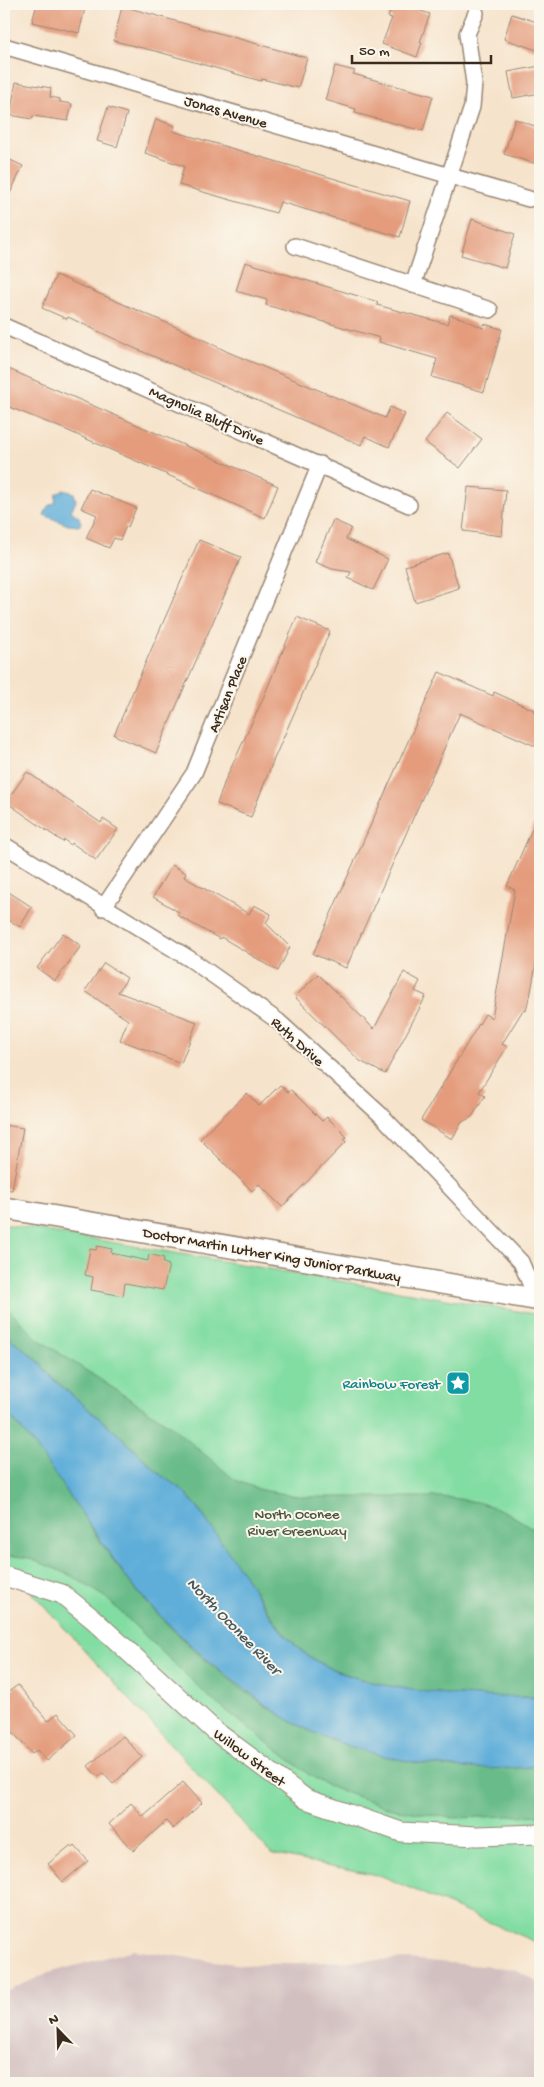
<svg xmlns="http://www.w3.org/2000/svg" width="544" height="2087" viewBox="0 0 544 2087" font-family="'Gochi Hand',sans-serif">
<rect width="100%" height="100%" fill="#fbf7ec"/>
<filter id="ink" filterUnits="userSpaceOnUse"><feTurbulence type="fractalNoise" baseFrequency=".02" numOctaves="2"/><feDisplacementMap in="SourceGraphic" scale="10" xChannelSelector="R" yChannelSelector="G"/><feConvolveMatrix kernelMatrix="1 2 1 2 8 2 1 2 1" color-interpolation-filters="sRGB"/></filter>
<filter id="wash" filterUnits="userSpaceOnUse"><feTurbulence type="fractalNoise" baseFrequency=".0096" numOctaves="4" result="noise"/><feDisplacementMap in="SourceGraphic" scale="20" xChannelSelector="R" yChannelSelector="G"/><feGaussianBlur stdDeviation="1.12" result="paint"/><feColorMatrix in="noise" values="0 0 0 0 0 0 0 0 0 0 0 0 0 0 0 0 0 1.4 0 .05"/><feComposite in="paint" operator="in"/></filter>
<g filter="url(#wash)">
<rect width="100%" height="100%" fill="#f6e3cb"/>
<path fill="#d2bfc0" d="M 133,1950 L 242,1965 L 408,1959 L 514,1969 L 540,1984 L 540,2083 L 4,2083 L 4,1993 L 45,1974 Z"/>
<path fill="#82dda3" stroke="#5e8460" d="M 4,1224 L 540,1315 L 540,1944 L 382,1876 L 271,1854 L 4,1562 Z"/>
<g fill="#69bc89" stroke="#527354">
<path d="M 4,1305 L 38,1339 L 171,1426 L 235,1480 L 261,1490 L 305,1497 L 441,1497 C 485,1501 505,1508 540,1534 L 540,1697 C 475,1698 362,1694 307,1655 C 286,1640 272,1616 257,1594 C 237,1565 216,1536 197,1506 L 181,1489 L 162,1476 L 120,1436 L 53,1379 L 37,1360 L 4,1333 Z"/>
<path d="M 4,1409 C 53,1459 85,1525 128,1580 C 171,1635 254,1708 318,1734 C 386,1763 466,1774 540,1766 L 540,1815 L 453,1818 L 392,1809 L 328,1786 L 308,1774 L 210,1698 L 104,1596 L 70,1575 L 51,1567 L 25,1557 L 4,1555 Z"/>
</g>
<g fill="#5faed9" stroke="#4d6c7c">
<path d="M 63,490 L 74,493 L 76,501 L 71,511 L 79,517 L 81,523 L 79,526 L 68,525 L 44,515 L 48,506 L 55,503 L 56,494 Z"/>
<path d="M 4,1333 L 37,1360 L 53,1379 L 120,1436 L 162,1476 L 181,1489 L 197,1506 C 211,1528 226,1548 240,1569 C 260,1598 278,1635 307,1655 C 362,1694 475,1698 540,1697 L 540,1766 C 458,1775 368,1761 294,1723 C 279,1715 266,1705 253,1695 C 206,1662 165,1624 128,1580 L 33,1443 L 4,1409 Z"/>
</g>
<g id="blocks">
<g fill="#e49c7d">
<path d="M 37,4 L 86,4 L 79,33 L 32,22 Z"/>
<path d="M 393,4 L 399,4 L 430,14 L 420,42 L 422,42 L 417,57 L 382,44 L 392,18 L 388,17 Z"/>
<path d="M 122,6 L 307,58 L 298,88 L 262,79 L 261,81 L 159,52 L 114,41 Z"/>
<path d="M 512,14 L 540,23 L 540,40 L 537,50 L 504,39 Z"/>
<path d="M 335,66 L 355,71 L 353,74 L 433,96 L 423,131 L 355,113 L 356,109 L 325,100 Z"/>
<path d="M 540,66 L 540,93 L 513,98 L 508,72 Z"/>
<path d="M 16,82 L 51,88 L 50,97 L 60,99 L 60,102 L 72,104 L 68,121 L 33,116 L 32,119 L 10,115 Z"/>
<path d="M 108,107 L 127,113 L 117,147 L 97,141 Z"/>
<path d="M 156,119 L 175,126 L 173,131 L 410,201 L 400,237 L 280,202 L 276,213 L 179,185 L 184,166 L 145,153 Z"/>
<path d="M 515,119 L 540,128 L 540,165 L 504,154 Z"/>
<path d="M 4,157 L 23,166 L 4,206 Z"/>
<path d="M 472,219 L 515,234 L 505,268 L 461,255 Z"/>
<path d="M 245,262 L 378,302 L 377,305 L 447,324 L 450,315 L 464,319 L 483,328 L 484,324 L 502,329 L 484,392 L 432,377 L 437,359 L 379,342 L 380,338 L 266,305 L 267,300 L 236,291 Z"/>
<path d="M 56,275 L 190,333 L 228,352 L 385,418 L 390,407 L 405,414 L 389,447 L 365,436 L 361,445 L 134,348 L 68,317 L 67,319 L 42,308 Z"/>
<path d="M 4,367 L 278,486 L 265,518 L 64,429 L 4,405 Z"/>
<path d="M 447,413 L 482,439 L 460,468 L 425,442 Z"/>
<path d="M 468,487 L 506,490 L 502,536 L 463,531 Z"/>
<path d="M 90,489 L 136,508 L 128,527 L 126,526 L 120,540 L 114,538 L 109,548 L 86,538 L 97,515 L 81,508 Z"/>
<path d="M 333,520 L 351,528 L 346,539 L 388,559 L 373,590 L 348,578 L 351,572 L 332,569 L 315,562 Z"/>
<path d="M 199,540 L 241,557 L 156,753 L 114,735 Z"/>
<path d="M 448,553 L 459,588 L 415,602 L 405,566 Z"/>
<path d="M 297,617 L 330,631 L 274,759 L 251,817 L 217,804 L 225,781 L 261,703 Z"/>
<path d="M 439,672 L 493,696 L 494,692 L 534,710 L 533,711 L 540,715 L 540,748 L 460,713 L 346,968 L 313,954 Z"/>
<path d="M 27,772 L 101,823 L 103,819 L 118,829 L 96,860 L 72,843 L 71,845 L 64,840 L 63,842 L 6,802 Z"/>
<path d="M 540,811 L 540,942 L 530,997 L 529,997 L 526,1011 L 523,1010 L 502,1044 L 507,1047 L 479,1092 L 485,1096 L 472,1117 L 462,1122 L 452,1139 L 421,1120 L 485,1014 L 492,1018 L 515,890 L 507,886 Z"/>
<path d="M 172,865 L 186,873 L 184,877 L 249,914 L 254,905 L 271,914 L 266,923 L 290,947 L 278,971 L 221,937 L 220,939 L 177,915 L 179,912 L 153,897 Z"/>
<path d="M 4,889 L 32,907 L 20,927 L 4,917 Z"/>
<path d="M 63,933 L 81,946 L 55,981 L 37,968 Z"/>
<path d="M 104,963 L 127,978 L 118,992 L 197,1022 L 181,1063 L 120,1040 L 128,1020 L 85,991 Z"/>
<path d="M 404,972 L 420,981 L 415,991 L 426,996 L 385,1074 L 360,1061 L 295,997 L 318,974 L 374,1029 Z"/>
<path d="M 280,1085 L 288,1092 L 291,1090 L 322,1121 L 327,1117 L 347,1137 L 344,1140 L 346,1142 L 282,1207 L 259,1184 L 252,1191 L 200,1139 L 247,1093 L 259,1106 Z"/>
<path d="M 4,1125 L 23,1128 L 12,1190 L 4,1189 Z"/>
<path d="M 97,1246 L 112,1249 L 111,1253 L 148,1261 L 149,1254 L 164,1258 L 163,1263 L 169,1265 L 163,1290 L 125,1283 L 123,1296 L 91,1290 L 93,1277 L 85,1275 L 90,1249 L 96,1250 Z"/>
<path d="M 18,1685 L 48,1721 L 58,1713 L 77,1735 L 47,1761 L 37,1750 L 32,1754 L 4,1722 L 4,1695 Z"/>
<path d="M 123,1736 L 142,1757 L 113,1784 L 103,1773 L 98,1777 L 88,1766 Z"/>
<path d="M 183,1782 L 202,1803 L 173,1829 L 166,1821 L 133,1851 L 109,1824 L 131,1803 L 143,1817 Z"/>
<path d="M 71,1845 L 73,1848 L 75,1846 L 88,1861 L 63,1882 L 48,1864 Z"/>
</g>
</g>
</g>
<g filter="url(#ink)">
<use href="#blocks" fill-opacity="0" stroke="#988674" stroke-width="1"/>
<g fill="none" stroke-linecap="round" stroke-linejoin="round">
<g stroke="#988674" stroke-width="18">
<g id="minor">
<path d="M 4,46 L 529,199"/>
<path d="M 295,246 L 490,310"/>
<path d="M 413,285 L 472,107 L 474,83 L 467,34 L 476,13"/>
<path d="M 4,326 L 409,505"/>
<path d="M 4,845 L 190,959 L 278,1021 L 382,1116 L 521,1262 L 537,1300"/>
<path d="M 103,908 L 194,773 L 320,464"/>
</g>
</g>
<g stroke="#988674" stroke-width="21">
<path id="tertiary" d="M 4,1576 L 62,1594 L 93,1619 L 215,1731 L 306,1799 L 401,1832 L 477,1836 L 540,1834"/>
</g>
<g stroke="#988674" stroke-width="24">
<path id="secondary" d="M 4,1208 L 540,1300"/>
</g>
<use href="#minor" stroke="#fff" stroke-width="15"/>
<use href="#tertiary" stroke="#fff" stroke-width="19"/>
<use href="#secondary" stroke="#fff" stroke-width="21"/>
</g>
</g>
<defs>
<g id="sight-square" transform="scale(1.25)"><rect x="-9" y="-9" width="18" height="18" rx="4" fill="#0f9aa8" stroke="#fbf7ec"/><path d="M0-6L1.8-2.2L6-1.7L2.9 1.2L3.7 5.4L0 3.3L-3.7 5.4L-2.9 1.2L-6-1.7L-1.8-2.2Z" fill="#fff"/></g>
</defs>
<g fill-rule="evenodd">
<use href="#sight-square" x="458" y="1383"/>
</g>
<g text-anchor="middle" stroke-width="4" stroke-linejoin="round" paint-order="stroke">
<g font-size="15" fill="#3b2a1e" stroke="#fbf7ec">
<text transform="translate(226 111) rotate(16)" y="5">Jonas Avenue</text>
<text transform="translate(207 415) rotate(24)" y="5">Magnolia Bluff Drive</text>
<text transform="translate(227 694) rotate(-68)" y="5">Artisan Place</text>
<text transform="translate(298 1041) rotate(42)" y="5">Ruth Drive</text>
<text transform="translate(272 1254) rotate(10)" y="5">Doctor Martin Luther King Junior Parkway</text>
<text transform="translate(250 1757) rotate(37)" y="5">Willow Street</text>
</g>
<g font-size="15" fill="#0d838f" stroke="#fbf7ec" text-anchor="end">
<text x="440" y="1388">Rainbow Forest</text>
</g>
<g font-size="15" fill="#4d573f" stroke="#fbf7ec">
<text x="297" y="1518">North Oconee<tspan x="297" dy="17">River Greenway</tspan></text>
</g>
<g font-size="16" font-style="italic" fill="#48585f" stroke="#fbf7ec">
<text transform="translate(235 1625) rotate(46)" y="6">North Oconee River</text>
</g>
</g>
<rect width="544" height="2087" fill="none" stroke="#fbf7ec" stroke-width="20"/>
<g transform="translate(58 2030) rotate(337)" stroke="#fbf7ec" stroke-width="4" paint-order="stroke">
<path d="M0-4L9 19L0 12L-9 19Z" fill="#3b2a1e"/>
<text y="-8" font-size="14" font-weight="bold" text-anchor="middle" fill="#3b2a1e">N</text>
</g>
<path d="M352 55v8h139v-8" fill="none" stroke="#3b2a1e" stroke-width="2.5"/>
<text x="359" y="55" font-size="15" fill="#3b2a1e" stroke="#fbf7ec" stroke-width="4" paint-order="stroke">50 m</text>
</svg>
